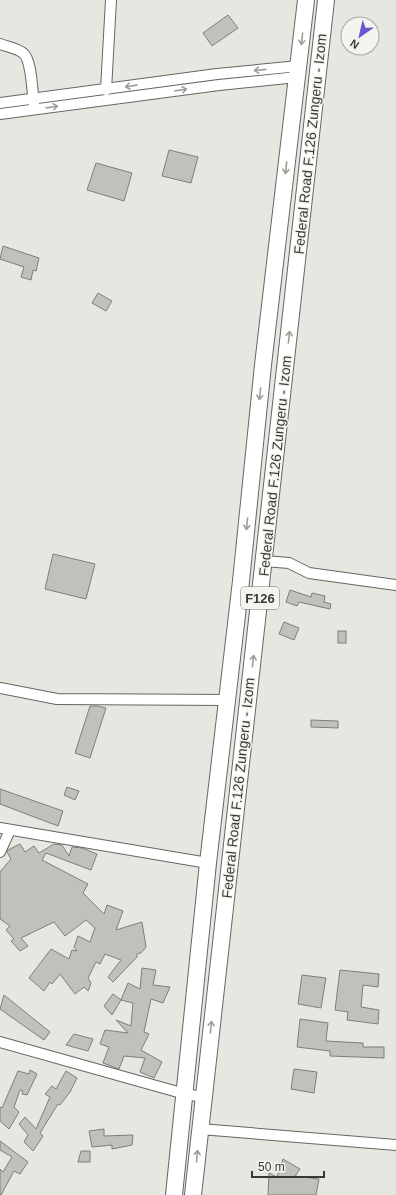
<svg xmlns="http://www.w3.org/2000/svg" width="396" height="1195" viewBox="0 0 396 1195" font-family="Arial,sans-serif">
<rect width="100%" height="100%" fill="#e7e7e1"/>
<g fill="#c1c1bb" stroke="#7f7f7a">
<path d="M 228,15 L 238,28 L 212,46 L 203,33 Z"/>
<path d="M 169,150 L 198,157 L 191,183 L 162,176 Z"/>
<path d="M 96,163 L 132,173 L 124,201 L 87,190 Z"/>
<path d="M 3,246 L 39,258 L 36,271 L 33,270 L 31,280 L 21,277 L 24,267 L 0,259 Z"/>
<path d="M 98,293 L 112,301 L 106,311 L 92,303 Z"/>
<path d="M 53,554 L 95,564 L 86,599 L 45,589 Z"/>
<path d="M 290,590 L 311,597 L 312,593 L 325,596 L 324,602 L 331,604 L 330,609 L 299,602 L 297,606 L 286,602 Z"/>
<path d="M 284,622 L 299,628 L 294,640 L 279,634 Z"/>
<rect x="338" y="631" width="8" height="12"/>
<path d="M 90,706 L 97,706 L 106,708 L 90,758 L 75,753 Z"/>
<path d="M 311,720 L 338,721 L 338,728 L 311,727 Z"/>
<path d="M 67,787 L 79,791 L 75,800 L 64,795 Z"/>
<path d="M 0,789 L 63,811 L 58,826 L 0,804 Z"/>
<path d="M 20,844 L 25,852 L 34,846 L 39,853 L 54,844 L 62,845 L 69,856 L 72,847 L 82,848 L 97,854 L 91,870 L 46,853 L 42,860 L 88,884 L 83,893 L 104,914 L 107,905 L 123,911 L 116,930 L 142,922 L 146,947 L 141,953 L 137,954 L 137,957 L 113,982 L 108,977 L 121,960 L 105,954 L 100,964 L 96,962 L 88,978 L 91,983 L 88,991 L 84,987 L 75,994 L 60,974 L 52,984 L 50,982 L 44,991 L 29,978 L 51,949 L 69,959 L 72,950 L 77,951 L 74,947 L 78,936 L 90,942 L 95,928 L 86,920 L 65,936 L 54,922 L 21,938 L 28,946 L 20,951 L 11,941 L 14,939 L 6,930 L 10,926 L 0,919 L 0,872 L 11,859 L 7,852 L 8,850 Z"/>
<path d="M 142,968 L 156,970 L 153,985 L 170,987 L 163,1003 L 151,999 L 144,1032 L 149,1034 L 141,1050 L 162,1062 L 154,1078 L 140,1072 L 145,1058 L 124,1056 L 119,1069 L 103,1063 L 109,1047 L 100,1044 L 105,1030 L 128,1033 L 116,1020 L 131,1026 L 133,1003 L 121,1000 L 128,983 L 140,989 Z"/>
<path d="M 340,970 L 379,974 L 378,987 L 363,985 L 361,1007 L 379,1010 L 378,1024 L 347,1020 L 348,1012 L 335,1010 Z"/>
<path d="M 302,975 L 326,978 L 321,1008 L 298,1004 Z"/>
<path d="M 113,994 L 121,1000 L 112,1015 L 104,1006 Z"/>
<path d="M 4,995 L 50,1032 L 44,1040 L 0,1009 Z"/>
<path d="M 300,1019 L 328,1023 L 326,1041 L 363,1043 L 363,1047 L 384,1047 L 384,1058 L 330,1056 L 330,1051 L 297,1047 Z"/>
<path d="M 74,1034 L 93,1039 L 88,1051 L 66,1045 Z"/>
<path d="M 294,1069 L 317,1072 L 314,1093 L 291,1089 Z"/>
<path d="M 30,1070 L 37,1074 L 27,1095 L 22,1094 L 23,1091 L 20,1090 L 14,1107 L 19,1112 L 9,1129 L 0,1121 L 0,1107 L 2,1108 L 18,1071 L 29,1074 Z"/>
<path d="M 66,1071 L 77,1078 L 70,1092 L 60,1105 L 58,1104 L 40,1133 L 43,1136 L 33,1151 L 24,1142 L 28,1135 L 19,1124 L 25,1117 L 36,1129 L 50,1097 L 45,1094 L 52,1086 L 56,1089 Z"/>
<path d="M 104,1129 L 104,1136 L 133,1135 L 132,1145 L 112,1149 L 112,1145 L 92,1147 L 89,1131 Z"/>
<path d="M 0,1141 L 28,1162 L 20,1174 L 14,1171 L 1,1195 L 0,1195 L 0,1169 L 3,1172 L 12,1157 L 0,1150 Z"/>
<path d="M 81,1151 L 90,1151 L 90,1162 L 78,1162 Z"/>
<path d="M 283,1159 L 300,1169 L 295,1176 L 319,1179 L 316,1195 L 268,1195 L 269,1173 L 277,1177 Z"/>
</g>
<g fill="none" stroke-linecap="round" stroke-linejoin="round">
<g stroke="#666661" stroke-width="12">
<g id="street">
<path d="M 0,44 C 8,47 17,48 23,53 C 32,60 32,92 34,104"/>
<path d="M 106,90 L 111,0"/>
<path d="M 0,103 L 217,74 L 299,66"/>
<path d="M 0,114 L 219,85 L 297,77"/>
<path d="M 264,561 L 289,563 L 309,573 L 396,585"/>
<path d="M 0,688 L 57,699 L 228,700"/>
<path d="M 0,828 L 208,863"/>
<path d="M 0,852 L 10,830"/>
<path d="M 0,1042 L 185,1094 L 203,1097"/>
<path d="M 200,1129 L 396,1145"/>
</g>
</g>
<g stroke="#666661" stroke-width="18">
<g id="primary">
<path d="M 174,1195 L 208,863 L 241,581 L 263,365 L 306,0"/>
<path d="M 193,1195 L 326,0"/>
</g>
</g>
<use href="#street" stroke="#fff" stroke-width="10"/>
<use href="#primary" stroke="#fff" stroke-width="16"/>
</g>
<defs><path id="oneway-shaft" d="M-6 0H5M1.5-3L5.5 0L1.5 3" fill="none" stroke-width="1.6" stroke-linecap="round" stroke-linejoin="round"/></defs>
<g stroke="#9c9c9a">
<use href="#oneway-shaft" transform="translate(302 39) rotate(96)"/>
<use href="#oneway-shaft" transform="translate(260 70) rotate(174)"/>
<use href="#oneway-shaft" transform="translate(131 86) rotate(172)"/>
<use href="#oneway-shaft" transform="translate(181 90) rotate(-8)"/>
<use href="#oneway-shaft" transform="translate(52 107) rotate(-8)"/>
<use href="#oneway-shaft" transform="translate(286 168) rotate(97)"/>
<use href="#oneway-shaft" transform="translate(289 337) rotate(-84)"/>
<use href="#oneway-shaft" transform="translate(260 394) rotate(96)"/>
<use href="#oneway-shaft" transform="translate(247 524) rotate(96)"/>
<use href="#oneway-shaft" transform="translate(253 661) rotate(-84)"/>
<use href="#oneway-shaft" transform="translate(211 1027) rotate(-84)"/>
<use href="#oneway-shaft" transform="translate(197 1156) rotate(-84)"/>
</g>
<g text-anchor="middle" stroke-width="3" stroke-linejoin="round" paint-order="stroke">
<rect fill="#f4f4ef" stroke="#70706e" stroke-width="1" x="241" y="587" width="38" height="22" rx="3"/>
<g font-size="13" font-weight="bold" fill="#383836">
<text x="260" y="603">F126</text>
</g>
<g font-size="14" fill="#383836" stroke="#f4f4ef">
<text transform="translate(310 144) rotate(-84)" y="5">Federal Road F.126 Zungeru - Izom</text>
<text transform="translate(275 466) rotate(-84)" y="5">Federal Road F.126 Zungeru - Izom</text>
<text transform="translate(238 788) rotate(-84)" y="5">Federal Road F.126 Zungeru - Izom</text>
</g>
</g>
<g transform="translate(360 36) rotate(214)"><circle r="19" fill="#f4f4ef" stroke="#a9a9a5"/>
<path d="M0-3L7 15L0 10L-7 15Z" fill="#6b56cf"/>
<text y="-6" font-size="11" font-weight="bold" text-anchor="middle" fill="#383836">N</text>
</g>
<path d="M252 1171v6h72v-6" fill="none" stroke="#383836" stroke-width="2"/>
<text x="258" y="1171" font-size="12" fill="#383836" stroke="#f4f4ef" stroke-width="3" paint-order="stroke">50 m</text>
</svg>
